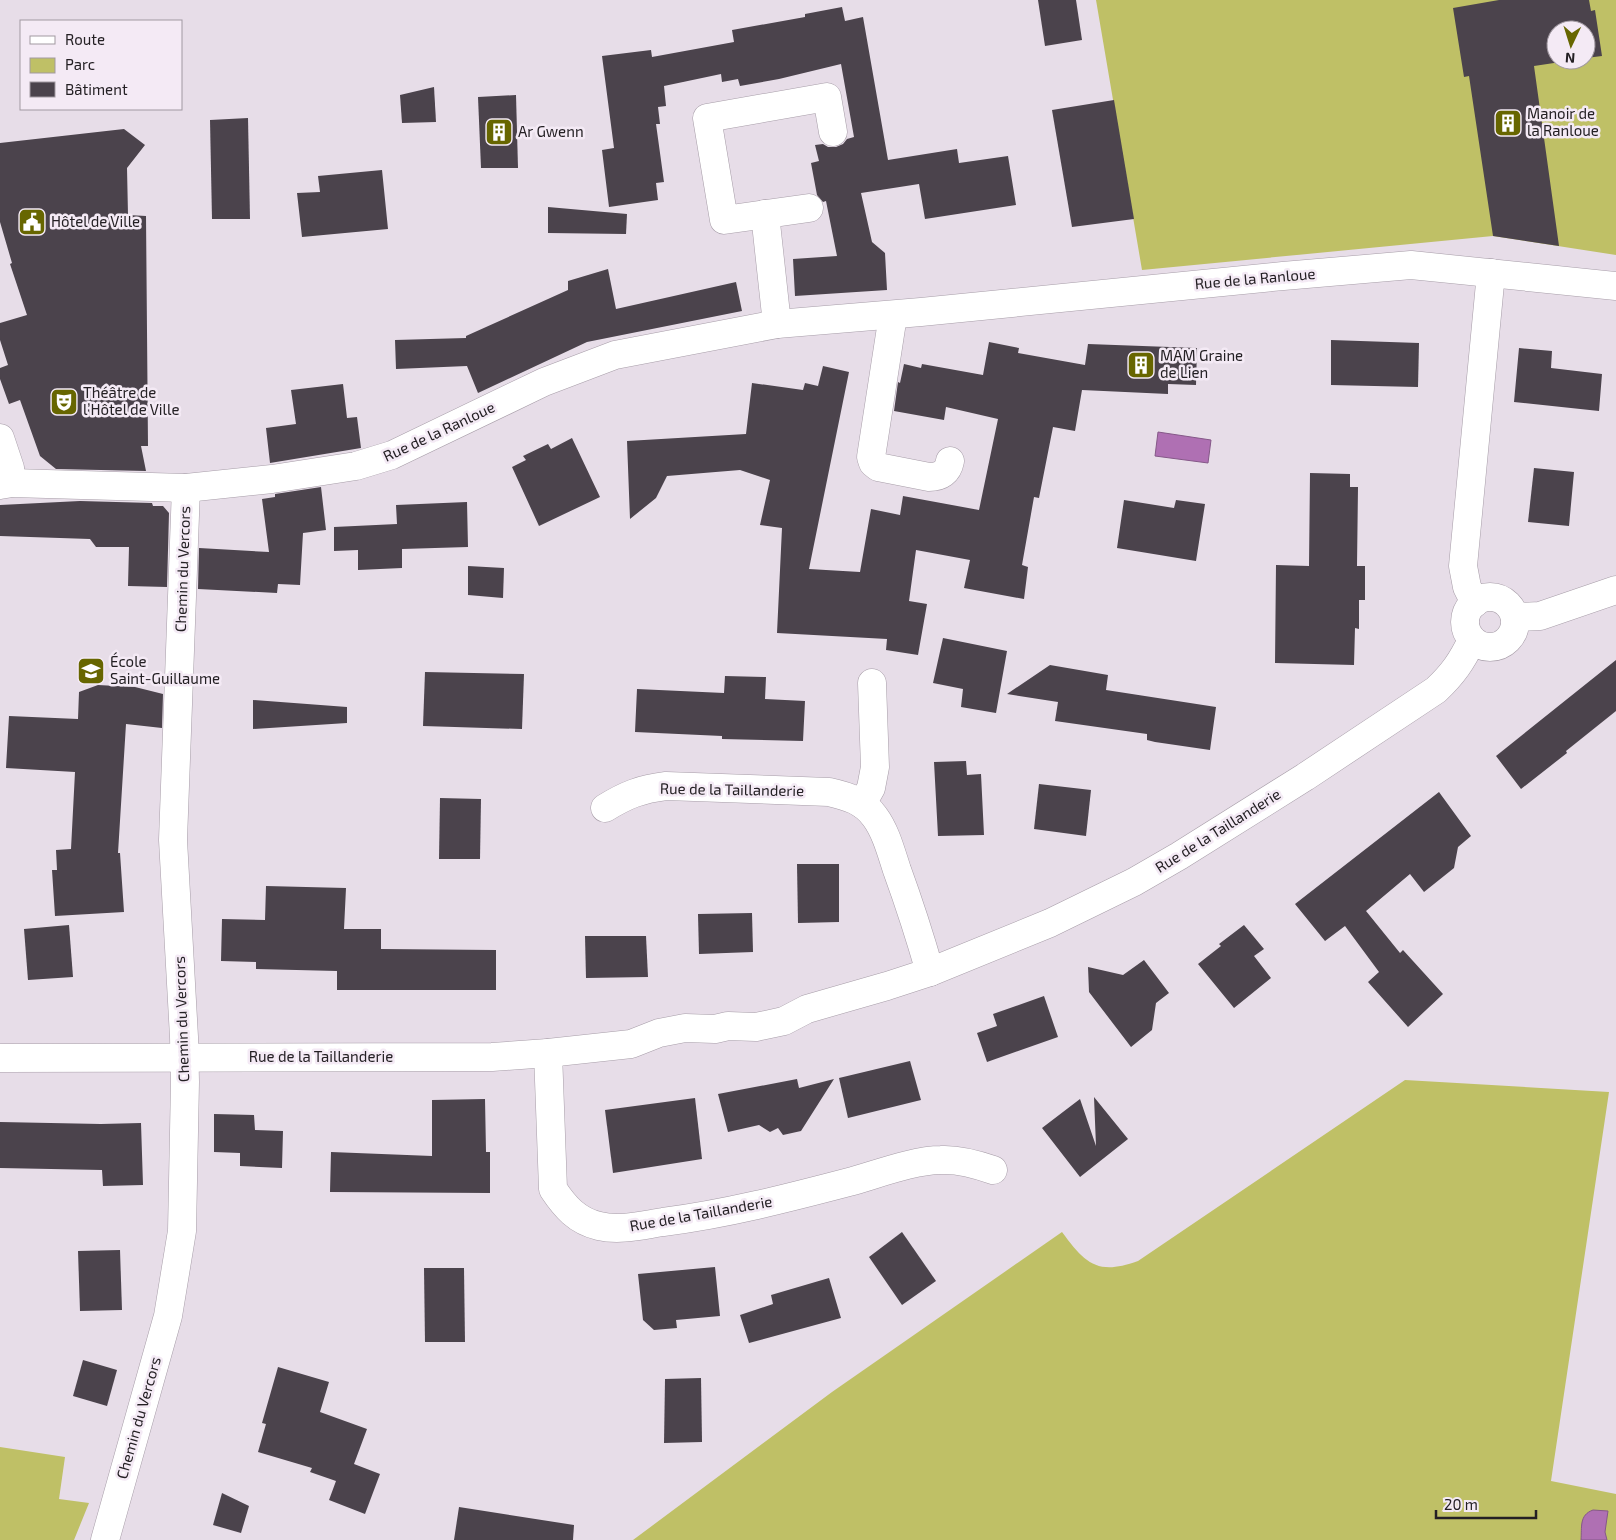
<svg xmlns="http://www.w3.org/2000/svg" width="1616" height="1540" viewBox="0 0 1616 1540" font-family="'Exo 2',sans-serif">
<rect width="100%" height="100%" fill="#e7dde8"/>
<g fill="#bfc066" fill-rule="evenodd">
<path d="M 1096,0 L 1616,0 L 1616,255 L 1493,236 L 1142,270 ZM 1556,30 L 1586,30 L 1586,60 L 1556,60 Z"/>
<path d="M 1405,1080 L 1609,1092 L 1551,1481 L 1616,1494 L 1616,1540 L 633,1540 L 832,1392 L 1062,1232 C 1085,1263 1097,1276 1138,1261 Z"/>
<path d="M 0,1447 L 65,1457 L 59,1499 L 89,1503 L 74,1540 L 0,1540 Z"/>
</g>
<g fill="#af70b3" stroke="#855888">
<path d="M 1158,432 L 1211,440 L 1208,463 L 1155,456 Z"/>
<path d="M 1593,1510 L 1608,1511 L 1605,1532 L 1607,1540 L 1581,1540 C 1582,1527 1579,1515 1593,1510 Z"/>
</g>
<g fill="#4b434c">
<path d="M 1038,0 L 1076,0 L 1082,40 L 1045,46 Z"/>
<path d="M 1499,0 L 1589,0 L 1591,11 L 1595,10 L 1602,56 L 1586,58 L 1586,30 L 1556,30 L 1556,60 L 1574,60 L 1534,66 L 1559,246 L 1493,236 L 1469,76 L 1464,77 L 1453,8 Z"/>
<path d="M 842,7 L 845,21 L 863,17 L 888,160 L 957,149 L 959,163 L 1008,156 L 1016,205 L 925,219 L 919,184 L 861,193 L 872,242 L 885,253 L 887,290 L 795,296 L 793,259 L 837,256 L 826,201 L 823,202 L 817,195 L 811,163 L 819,161 L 815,145 L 823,144 L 828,147 L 836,147 L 843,144 L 847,139 L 854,137 L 841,64 L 779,79 L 740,86 L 738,79 L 722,82 L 721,74 L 664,86 L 666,106 L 658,107 L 660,124 L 656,124 L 664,182 L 656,183 L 658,200 L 609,207 L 602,150 L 614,148 L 602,56 L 651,50 L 652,57 L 734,42 L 732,30 L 805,17 L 805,14 Z"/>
<path d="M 434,87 L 436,122 L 402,123 L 400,95 Z"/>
<path d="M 516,95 L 518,168 L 481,168 L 478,97 Z"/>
<path d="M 1114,100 L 1134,219 L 1072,227 L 1052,110 Z"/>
<path d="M 248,118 L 250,219 L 212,219 L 210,120 Z"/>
<path d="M 124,129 L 145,145 L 127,168 L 128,215 L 146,216 L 148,446 L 141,446 L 146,471 L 56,469 L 40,456 L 20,400 L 9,404 L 0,379 L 0,368 L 8,365 L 0,340 L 0,323 L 27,315 L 10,264 L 12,263 L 0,222 L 0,143 Z"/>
<path d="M 382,170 L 388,229 L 302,237 L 297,193 L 320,192 L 318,176 Z"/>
<path d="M 548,207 L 627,214 L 626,234 L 548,233 Z"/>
<path d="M 608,269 L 616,309 L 736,282 L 742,311 L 587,342 L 478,393 L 467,366 L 396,369 L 395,340 L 466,338 L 466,336 L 568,290 L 568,281 Z"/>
<path d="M 1331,340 L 1419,343 L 1418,387 L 1331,385 Z"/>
<path d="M 989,342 L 1019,348 L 1018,353 L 1085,365 L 1088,344 L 1197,348 L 1196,385 L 1168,384 L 1168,394 L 1082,390 L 1075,431 L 1053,427 L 1039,498 L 1034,497 L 1022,565 L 1028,567 L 1024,599 L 964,588 L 970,560 L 916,550 L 909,601 L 927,604 L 918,655 L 886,650 L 887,639 L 777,633 L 782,528 L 760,525 L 770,480 L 740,470 L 667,476 L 656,498 L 630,519 L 627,441 L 746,434 L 752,383 L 803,390 L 805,383 L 818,386 L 823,366 L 849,372 L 809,569 L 860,572 L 871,509 L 900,515 L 903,496 L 979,510 L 998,419 L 946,407 L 944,420 L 894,411 L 898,382 L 900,383 L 904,364 L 921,368 L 922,364 L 983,375 Z"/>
<path d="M 1519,348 L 1552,351 L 1551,368 L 1602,374 L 1599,411 L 1514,402 Z"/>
<path d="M 343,384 L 347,418 L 357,417 L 361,448 L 270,463 L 266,428 L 296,424 L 291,390 Z"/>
<path d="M 572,438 L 600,497 L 539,526 L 512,467 L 526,460 L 523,456 L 548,444 L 551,449 Z"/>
<path d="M 1534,468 L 1574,472 L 1569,526 L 1528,522 Z"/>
<path d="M 1310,473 L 1350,474 L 1350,487 L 1358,487 L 1357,566 L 1365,566 L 1365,600 L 1359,600 L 1359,629 L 1355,628 L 1354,665 L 1275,663 L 1276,565 L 1309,566 Z"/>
<path d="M 321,487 L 326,530 L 303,533 L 300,585 L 278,584 L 277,593 L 198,589 L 199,548 L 269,552 L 262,499 L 275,497 L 275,494 Z"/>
<path d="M 1124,500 L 1174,508 L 1176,500 L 1205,504 L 1196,561 L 1117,548 Z"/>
<path d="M 80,501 L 152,503 L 153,506 L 163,506 L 169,513 L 167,587 L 128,586 L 129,547 L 96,547 L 90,539 L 0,536 L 0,505 Z"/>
<path d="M 467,502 L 468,547 L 402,549 L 402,568 L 358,570 L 358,550 L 334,551 L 334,527 L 397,524 L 396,505 Z"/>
<path d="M 468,566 L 504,568 L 503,598 L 468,595 Z"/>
<path d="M 943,638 L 1007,651 L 996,713 L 961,707 L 963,689 L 933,683 Z"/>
<path d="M 1616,660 L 1616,711 L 1566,751 L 1567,753 L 1521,789 L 1496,756 Z"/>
<path d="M 1050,665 L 1108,675 L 1106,690 L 1216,707 L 1210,750 L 1155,742 L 1147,740 L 1147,734 L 1055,721 L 1058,702 L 1007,694 Z"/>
<path d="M 425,672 L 524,674 L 522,729 L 423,726 Z"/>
<path d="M 725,676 L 766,677 L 765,699 L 805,701 L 803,741 L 722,739 L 722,736 L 635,732 L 637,689 L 724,693 Z"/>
<path d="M 98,685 L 135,687 L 163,694 L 162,728 L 126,724 L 118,853 L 120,853 L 124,912 L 55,916 L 52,870 L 57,870 L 56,850 L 71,849 L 75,772 L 6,768 L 9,716 L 78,719 L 79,692 Z"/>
<path d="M 253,700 L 347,707 L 347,723 L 253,729 Z"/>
<path d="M 966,761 L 967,775 L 981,774 L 984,835 L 938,836 L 934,762 Z"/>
<path d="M 1039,784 L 1091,790 L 1086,836 L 1034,829 Z"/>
<path d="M 1439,792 L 1471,836 L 1458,847 L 1454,868 L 1424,892 L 1410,874 L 1366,911 L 1400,953 L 1403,950 L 1443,994 L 1408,1027 L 1368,982 L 1379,972 L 1345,926 L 1325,941 L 1295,904 Z"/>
<path d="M 440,798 L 481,799 L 480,859 L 439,859 Z"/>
<path d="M 797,864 L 839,864 L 839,922 L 798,923 Z"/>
<path d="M 266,886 L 346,888 L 344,929 L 381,929 L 381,949 L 496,950 L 496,990 L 337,990 L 337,971 L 256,969 L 256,962 L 221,961 L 222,919 L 265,920 Z"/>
<path d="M 752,913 L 753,952 L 699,954 L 698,914 Z"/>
<path d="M 69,925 L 73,977 L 28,980 L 24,929 Z"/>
<path d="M 1244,925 L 1264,949 L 1254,956 L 1271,978 L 1234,1008 L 1198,964 L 1221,946 L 1219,944 Z"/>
<path d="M 585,936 L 646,936 L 648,977 L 586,978 Z"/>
<path d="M 1144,960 L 1169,993 L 1156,1003 L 1152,1030 L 1131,1047 L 1089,992 L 1088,967 L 1123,975 Z"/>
<path d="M 1044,996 L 1058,1037 L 987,1062 L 977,1033 L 997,1026 L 993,1014 Z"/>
<path d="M 910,1061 L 921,1100 L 848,1118 L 839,1078 Z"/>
<path d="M 797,1079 L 799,1088 L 834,1079 L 801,1131 L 783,1135 L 778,1128 L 770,1132 L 759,1125 L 728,1132 L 718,1094 Z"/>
<path d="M 1094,1097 L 1128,1139 L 1080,1177 L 1042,1128 L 1080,1099 L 1096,1146 Z"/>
<path d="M 695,1098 L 702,1159 L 613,1173 L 605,1110 Z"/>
<path d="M 485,1099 L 486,1152 L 490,1152 L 490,1193 L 330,1192 L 331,1152 L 432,1156 L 432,1100 Z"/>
<path d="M 214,1114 L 254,1115 L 255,1130 L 283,1131 L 282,1168 L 240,1166 L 240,1153 L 214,1152 Z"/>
<path d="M 0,1122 L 101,1124 L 141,1123 L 143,1185 L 103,1186 L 102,1170 L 0,1168 Z"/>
<path d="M 902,1232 L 936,1281 L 902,1305 L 869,1257 Z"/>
<path d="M 120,1250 L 122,1310 L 80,1311 L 78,1251 Z"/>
<path d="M 715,1267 L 720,1316 L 676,1320 L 677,1328 L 654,1330 L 643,1320 L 638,1274 Z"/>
<path d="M 424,1268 L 464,1268 L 465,1342 L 425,1342 Z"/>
<path d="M 829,1278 L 841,1318 L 749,1343 L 740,1315 L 773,1304 L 771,1295 Z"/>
<path d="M 83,1360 L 117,1370 L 107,1406 L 73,1396 Z"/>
<path d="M 278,1367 L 329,1382 L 320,1412 L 367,1429 L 354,1464 L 380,1474 L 365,1514 L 329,1500 L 336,1481 L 310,1472 L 312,1468 L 258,1452 L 266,1424 L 262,1423 Z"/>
<path d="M 701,1378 L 702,1442 L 664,1443 L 665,1379 Z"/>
<path d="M 222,1493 L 249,1506 L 241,1533 L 213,1525 Z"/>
<path d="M 459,1507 L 574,1525 L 573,1540 L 454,1540 Z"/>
</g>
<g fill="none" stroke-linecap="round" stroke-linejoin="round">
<g stroke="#a79da8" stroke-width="29">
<g id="minor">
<path d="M 809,208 L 724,220 L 707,118 L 827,97 L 833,132"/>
<path d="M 765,214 L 777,324"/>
<path d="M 893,315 L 871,457 L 873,463 L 878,467 L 929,477 C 941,477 948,472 950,461"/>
<path d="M 0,438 L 10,468 L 12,483"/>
<path d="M 0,485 L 12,483 L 186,488 L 272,479 L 356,466 L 392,455 L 544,382 L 615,355 L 777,324 L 921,312 L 1283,276 L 1411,265 L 1616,286"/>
<circle cx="1490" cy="622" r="25"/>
<path d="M 1475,603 L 1467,587 L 1463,566 L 1491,273"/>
<path d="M 1515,617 L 1540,616 L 1616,590"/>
<path d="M 862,804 L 871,788 L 875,767 L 872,683"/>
<path d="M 605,808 C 626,795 641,789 666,786 L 829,792 C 847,796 864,801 875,817 C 886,832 891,852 897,870 C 909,903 920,937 930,972"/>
<path d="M 548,1053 L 553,1189 C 565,1207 577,1221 599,1226 C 620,1231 643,1225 663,1222 C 726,1214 788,1198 849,1182 C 875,1175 914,1160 941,1160 C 959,1159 976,1164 993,1170"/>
<path d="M 0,1058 L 492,1057 L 548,1053 L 631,1044 L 659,1033 L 685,1028 L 715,1029 L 728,1026 L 756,1027 L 784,1021 L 807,1009 L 887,986 L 930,972 L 1050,923 L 1134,882 L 1179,856 L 1305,777 L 1436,690 C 1453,674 1462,661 1472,640"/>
<path d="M 105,1540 L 168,1316 L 182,1231 L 185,1082 L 184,1037 L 173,840 L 186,488"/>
</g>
</g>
<use href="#minor" stroke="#fff" stroke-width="28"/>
</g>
<defs>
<g id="building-square" transform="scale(1.4375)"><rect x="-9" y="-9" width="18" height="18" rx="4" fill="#676600" stroke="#f4eaf5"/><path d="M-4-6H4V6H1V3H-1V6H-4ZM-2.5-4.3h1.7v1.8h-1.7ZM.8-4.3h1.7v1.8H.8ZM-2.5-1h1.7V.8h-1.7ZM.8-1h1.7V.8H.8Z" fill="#fff"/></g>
<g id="civic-square" transform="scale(1.4375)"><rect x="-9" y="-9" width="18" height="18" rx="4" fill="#676600" stroke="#f4eaf5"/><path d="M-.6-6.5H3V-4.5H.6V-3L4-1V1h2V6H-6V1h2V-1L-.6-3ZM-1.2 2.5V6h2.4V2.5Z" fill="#fff"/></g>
<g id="theatre-square" transform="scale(1.4375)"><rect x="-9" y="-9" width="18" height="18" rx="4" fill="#676600" stroke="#f4eaf5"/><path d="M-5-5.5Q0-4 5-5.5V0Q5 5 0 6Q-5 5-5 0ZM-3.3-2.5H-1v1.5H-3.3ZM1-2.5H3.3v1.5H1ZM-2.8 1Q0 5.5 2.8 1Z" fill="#fff"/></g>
<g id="school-square" transform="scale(1.4375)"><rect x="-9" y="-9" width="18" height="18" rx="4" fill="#676600" stroke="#f4eaf5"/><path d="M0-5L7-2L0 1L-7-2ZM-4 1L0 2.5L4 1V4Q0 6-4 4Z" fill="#fff"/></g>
</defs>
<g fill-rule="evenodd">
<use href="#building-square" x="1508" y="123"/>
<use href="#building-square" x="499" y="132"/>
<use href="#civic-square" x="32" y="222"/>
<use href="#building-square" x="1141" y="365"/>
<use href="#theatre-square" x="64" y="402"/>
<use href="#school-square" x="91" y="671"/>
</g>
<g text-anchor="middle" stroke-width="5" stroke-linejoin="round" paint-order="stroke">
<g font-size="15" fill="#242024" stroke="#f4eaf5" text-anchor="start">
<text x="1527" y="119">Manoir de<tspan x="1527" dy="17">la Ranloue</tspan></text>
<text x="518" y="137">Ar Gwenn</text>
<text x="51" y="227">Hôtel de Ville</text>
<text x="1160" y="361">MAM Graine<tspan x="1160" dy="17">de Lien</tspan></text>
<text x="83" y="398">Théâtre de<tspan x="83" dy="17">l’Hôtel de Ville</tspan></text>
<text x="110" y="667">École<tspan x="110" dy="17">Saint-Guillaume</tspan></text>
</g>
<g font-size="15" fill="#242024" stroke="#f4eaf5">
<text transform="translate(1255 279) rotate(-5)" y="5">Rue de la Ranloue</text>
<text transform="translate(439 432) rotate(-25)" y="5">Rue de la Ranloue</text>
<text transform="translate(183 569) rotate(-88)" y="5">Chemin du Vercors</text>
<text transform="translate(732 790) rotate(1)" y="5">Rue de la Taillanderie</text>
<text transform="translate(1218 831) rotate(-32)" y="5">Rue de la Taillanderie</text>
<text transform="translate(182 1019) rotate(-92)" y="5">Chemin du Vercors</text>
<text x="321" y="1062">Rue de la Taillanderie</text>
<text transform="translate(701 1214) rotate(-10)" y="5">Rue de la Taillanderie</text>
<text transform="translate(139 1418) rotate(-74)" y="5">Chemin du Vercors</text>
</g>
</g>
<rect x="20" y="20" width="162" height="90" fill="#f4eaf5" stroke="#a199a1"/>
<rect x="30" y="36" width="25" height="8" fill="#ffffff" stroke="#a199a1"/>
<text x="65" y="45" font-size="15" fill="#242024">Route</text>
<rect x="30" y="58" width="25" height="15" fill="#bfc066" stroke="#a199a1"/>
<text x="65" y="70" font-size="15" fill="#242024">Parc</text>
<rect x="30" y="82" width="25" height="15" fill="#4b434c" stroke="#a199a1"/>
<text x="65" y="95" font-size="15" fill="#242024">Bâtiment</text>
<g transform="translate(1571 45) rotate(184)"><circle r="24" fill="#f4eaf5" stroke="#a199a1"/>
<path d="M0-4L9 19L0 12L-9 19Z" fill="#676600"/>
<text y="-8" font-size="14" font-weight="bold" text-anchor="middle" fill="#242024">N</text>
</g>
<path d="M1436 1510v8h100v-8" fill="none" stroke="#242024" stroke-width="2.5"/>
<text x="1444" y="1510" font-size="15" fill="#242024" stroke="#f4eaf5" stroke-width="4" paint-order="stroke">20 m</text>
</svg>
